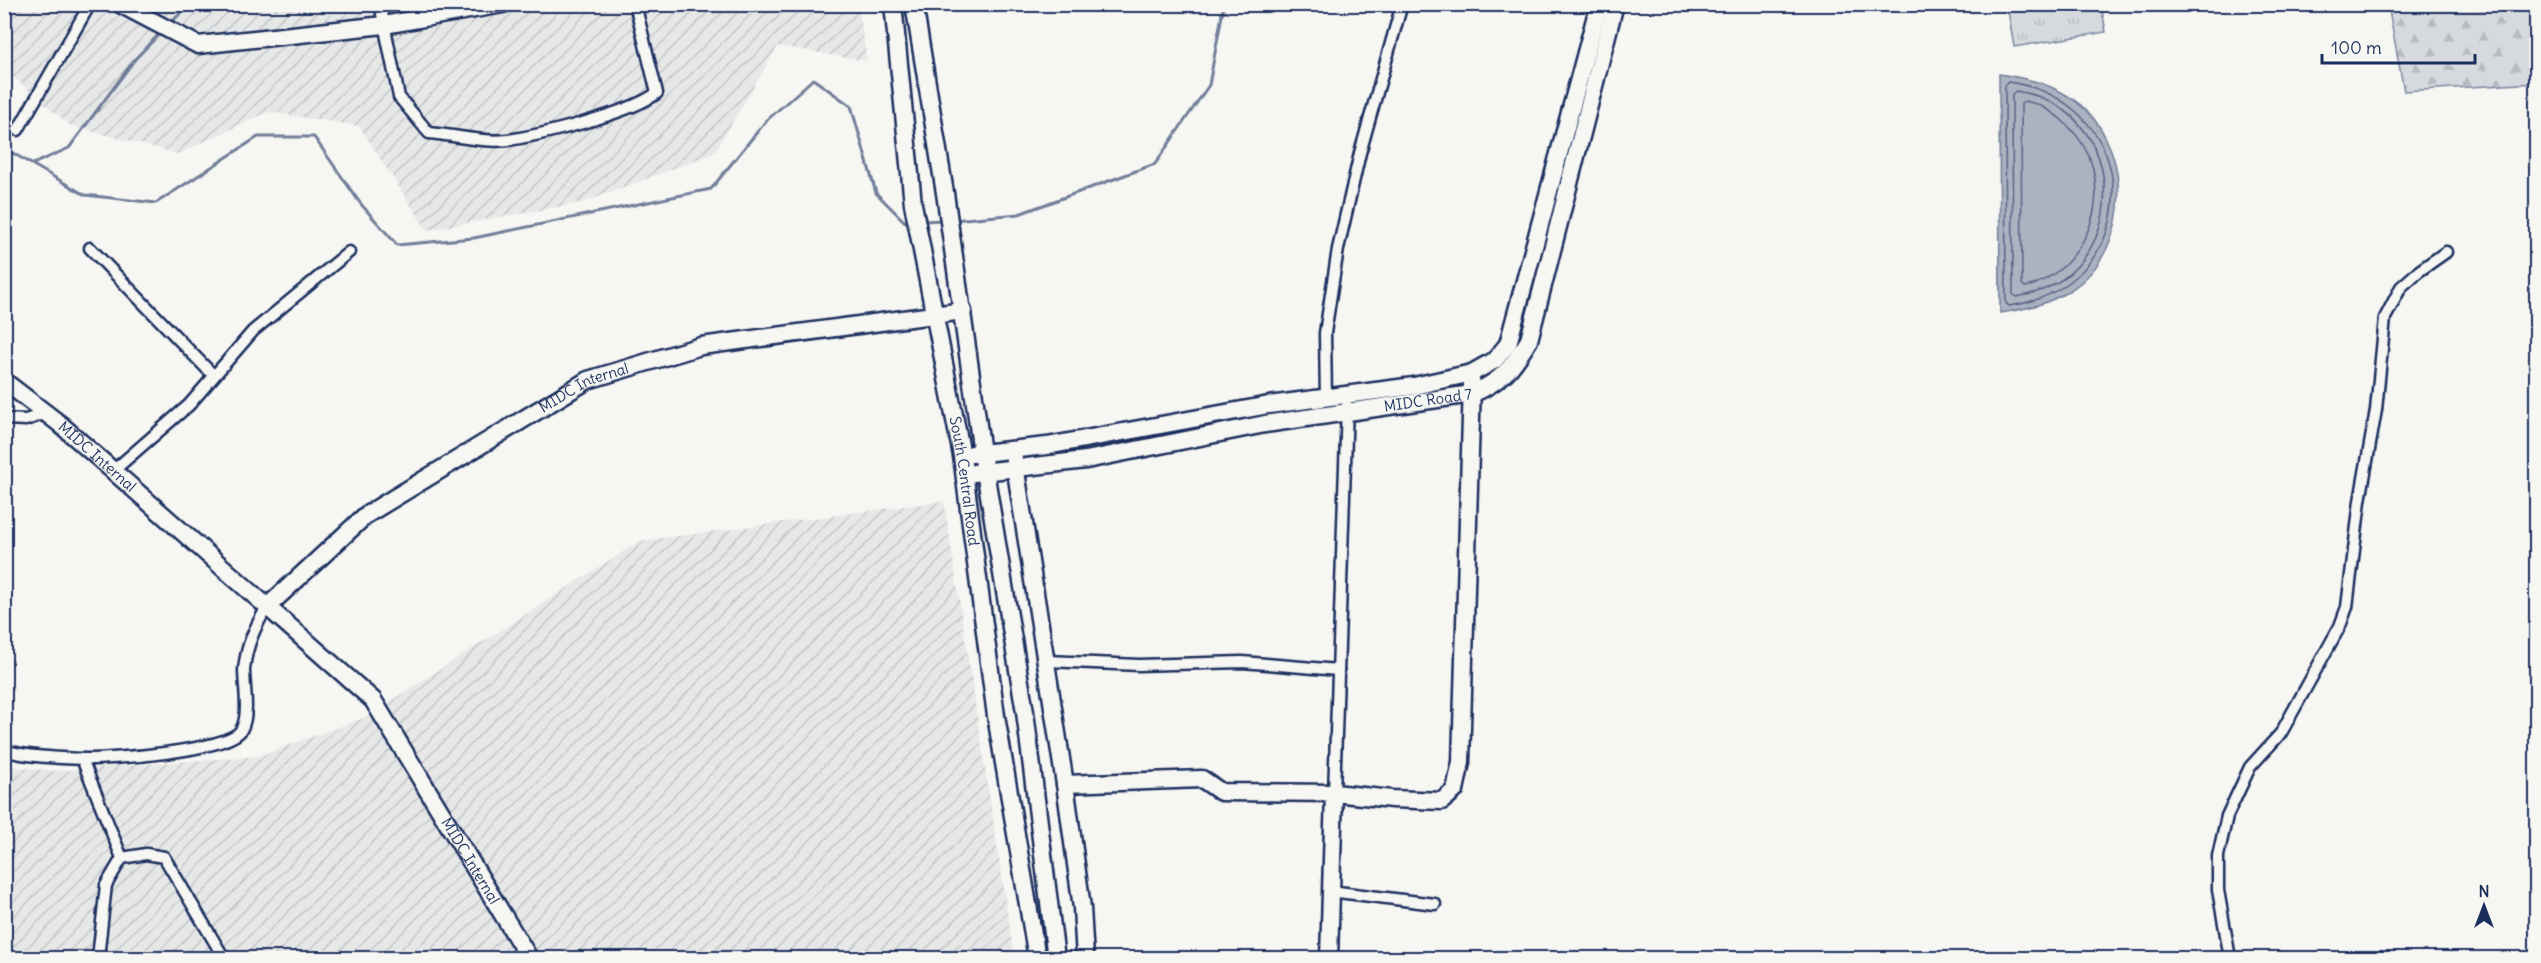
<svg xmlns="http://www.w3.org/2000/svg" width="2541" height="963" viewBox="0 0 2541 963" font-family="Delius,sans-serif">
<defs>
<pattern id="industrial-furrows" width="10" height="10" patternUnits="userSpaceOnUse" patternTransform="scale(1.5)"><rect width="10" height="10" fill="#e6e7e7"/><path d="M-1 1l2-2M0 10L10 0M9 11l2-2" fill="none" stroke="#c5c6c9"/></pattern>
<pattern id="grass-tufts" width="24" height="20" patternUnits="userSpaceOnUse" patternTransform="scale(1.5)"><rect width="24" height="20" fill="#d6d9dd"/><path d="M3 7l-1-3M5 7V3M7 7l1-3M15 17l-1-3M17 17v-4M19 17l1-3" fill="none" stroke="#b7bbc0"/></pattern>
<pattern id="forest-firs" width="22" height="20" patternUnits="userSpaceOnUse" patternTransform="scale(1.5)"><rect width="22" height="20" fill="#d6d9dd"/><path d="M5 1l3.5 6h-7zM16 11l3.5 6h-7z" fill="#b7bbc0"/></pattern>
</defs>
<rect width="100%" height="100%" fill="#f6f6f2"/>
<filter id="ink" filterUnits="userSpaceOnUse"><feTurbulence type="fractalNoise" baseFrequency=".0167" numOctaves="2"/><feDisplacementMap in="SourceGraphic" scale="12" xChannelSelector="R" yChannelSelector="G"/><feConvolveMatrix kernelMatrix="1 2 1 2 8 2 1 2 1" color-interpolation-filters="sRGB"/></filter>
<g filter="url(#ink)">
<g fill="url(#industrial-furrows)">
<path d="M 5,4 L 858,5 L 867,61 L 778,46 L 714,153 L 585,202 L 427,230 L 359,126 L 268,112 L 178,154 L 69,125 L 5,70 Z"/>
<path d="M 944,501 L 1014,956 L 990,958 L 5,958 L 5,766 L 55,771 L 259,756 L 364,718 L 640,541 Z"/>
</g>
<path fill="url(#grass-tufts)" stroke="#78849e" stroke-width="1.5" d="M 2007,5 L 2101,5 L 2106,32 L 2014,47 Z"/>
<path fill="url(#forest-firs)" stroke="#78849e" stroke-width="1.5" d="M 2388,5 L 2536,5 L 2536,83 L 2404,91 Z"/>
<path fill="#abb2c0" stroke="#717e99" stroke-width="1.5" d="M 1999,74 C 2024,78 2046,82 2068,96 C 2135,137 2136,250 2069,291 C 2046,305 2025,309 2000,313 Z"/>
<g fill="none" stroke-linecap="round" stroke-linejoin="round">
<g stroke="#556385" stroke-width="1.5">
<path d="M 2008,82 C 2148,102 2148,286 2009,306 L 2006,303 L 2005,85 Z"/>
<path d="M 2016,91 C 2134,108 2134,280 2016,297 L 2013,294 L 2012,94 Z"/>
<path d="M 2025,101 C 2041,104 2057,115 2068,126 C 2108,166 2103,226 2065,265 C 2055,274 2039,285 2025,287 L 2022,284 L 2021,104 Z"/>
</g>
<g stroke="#717e99" stroke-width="3">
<path d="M 169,25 L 189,4"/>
<path d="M 4,148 L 85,195 L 156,203 L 258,137 L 314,137 L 360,203 L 397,245 L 474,238 L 711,189 L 766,121 L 813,79 L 851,106 L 876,193 L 905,222 L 911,222"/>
<path d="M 33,164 L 69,148 L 135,59 L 162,31"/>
<path d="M 953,220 L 1019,214 L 1155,164 L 1209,85 L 1224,4"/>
<path d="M 923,221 L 944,220"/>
</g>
<g stroke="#1b2f5e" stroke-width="15">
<g id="street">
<path d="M 380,4 L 399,97 L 429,133 C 454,135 484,143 508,140 C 542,135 631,113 657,93 L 635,4"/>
<path d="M 18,130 L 90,4"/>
<path d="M 90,248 L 214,376"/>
<path d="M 1326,399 L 1325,333 L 1338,249 L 1360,153 L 1402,4"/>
<path d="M 4,419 L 26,420 L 46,413"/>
<path d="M 113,471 L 189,405 L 253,331 L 349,252"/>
<path d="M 1048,661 L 1139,665 L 1242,662 L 1338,670"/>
<path d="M 4,750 C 27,757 58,758 82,759 C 108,760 229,751 241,730 C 250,715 244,687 244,670 C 246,646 255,627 267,607"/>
<path d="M 82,759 L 122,858"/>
<path d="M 1334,793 L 1347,406"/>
<path d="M 1330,891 L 1435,904"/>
<path d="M 98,958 L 106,885 L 122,858 L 146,854 L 164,857 L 224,958"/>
<path d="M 2230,958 L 2218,890 L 2218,856 L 2227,816 L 2250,767 L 2281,733 L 2340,626 L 2347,607 L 2360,501 L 2376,410 L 2385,318 L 2401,287 L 2419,271 L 2446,252"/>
</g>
</g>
<g stroke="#1b2f5e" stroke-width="21">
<g id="secondary">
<path d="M 120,4 L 198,45 L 384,25 L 503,4"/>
<path id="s1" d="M 893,4 L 913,204 L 962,456 L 996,716 L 1037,958"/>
<path d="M 914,4 L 945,193 L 982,453 L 1025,712 L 1056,958"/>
<path id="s2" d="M 4,381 L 60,424 L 373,700 L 529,958"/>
<path d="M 972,454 L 1047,446 L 1269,405 L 1414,386 L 1472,373 L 1495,360 L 1508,344 L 1599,4"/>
<path d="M 1014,459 L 1065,784 L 1202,779 L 1221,792 L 1334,793 L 1329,958"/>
<path id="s3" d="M 974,473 L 1086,460 L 1265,424 L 1472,394 C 1503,380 1512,368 1529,340 L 1615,4"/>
<path id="s4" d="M 267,607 L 366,515 L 588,380 L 701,346 L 963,311"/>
<path d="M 1065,784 L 1082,908 L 1085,958"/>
<path d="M 1334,793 L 1392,799 L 1442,801 L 1455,790 L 1461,762 L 1472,383"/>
</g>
</g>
<use href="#street" stroke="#f6f6f2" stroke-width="10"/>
<use href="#secondary" stroke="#f6f6f2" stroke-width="16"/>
</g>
</g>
<g text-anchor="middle" stroke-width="4.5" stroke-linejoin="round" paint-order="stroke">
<g font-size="15" fill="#1b2f5e" stroke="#f6f6f2">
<text dy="5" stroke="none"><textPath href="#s4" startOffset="388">MIDC Internal</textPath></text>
<text dy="5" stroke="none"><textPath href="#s3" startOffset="460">MIDC Road 7</textPath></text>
<text dy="5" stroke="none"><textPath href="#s2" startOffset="120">MIDC Internal</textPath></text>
<text dy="5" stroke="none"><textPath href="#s1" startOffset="483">South Central Road</textPath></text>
<text dy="5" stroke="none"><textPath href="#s2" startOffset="676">MIDC Internal</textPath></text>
</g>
</g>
<rect width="2541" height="963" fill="none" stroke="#f6f6f2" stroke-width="24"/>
<rect x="12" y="12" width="2517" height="939" fill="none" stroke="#1b2f5e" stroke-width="2" filter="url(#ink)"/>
<g transform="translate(2484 906)" stroke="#f6f6f2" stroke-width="4.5" paint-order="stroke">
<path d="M0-4.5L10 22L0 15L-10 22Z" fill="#1b2f5e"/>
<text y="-9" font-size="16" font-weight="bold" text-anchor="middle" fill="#1b2f5e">N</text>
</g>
<path d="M2322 54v9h153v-9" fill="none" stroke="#1b2f5e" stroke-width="3"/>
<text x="2331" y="54" font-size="18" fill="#1b2f5e" stroke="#f6f6f2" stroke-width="4.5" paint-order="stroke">100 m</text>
</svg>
